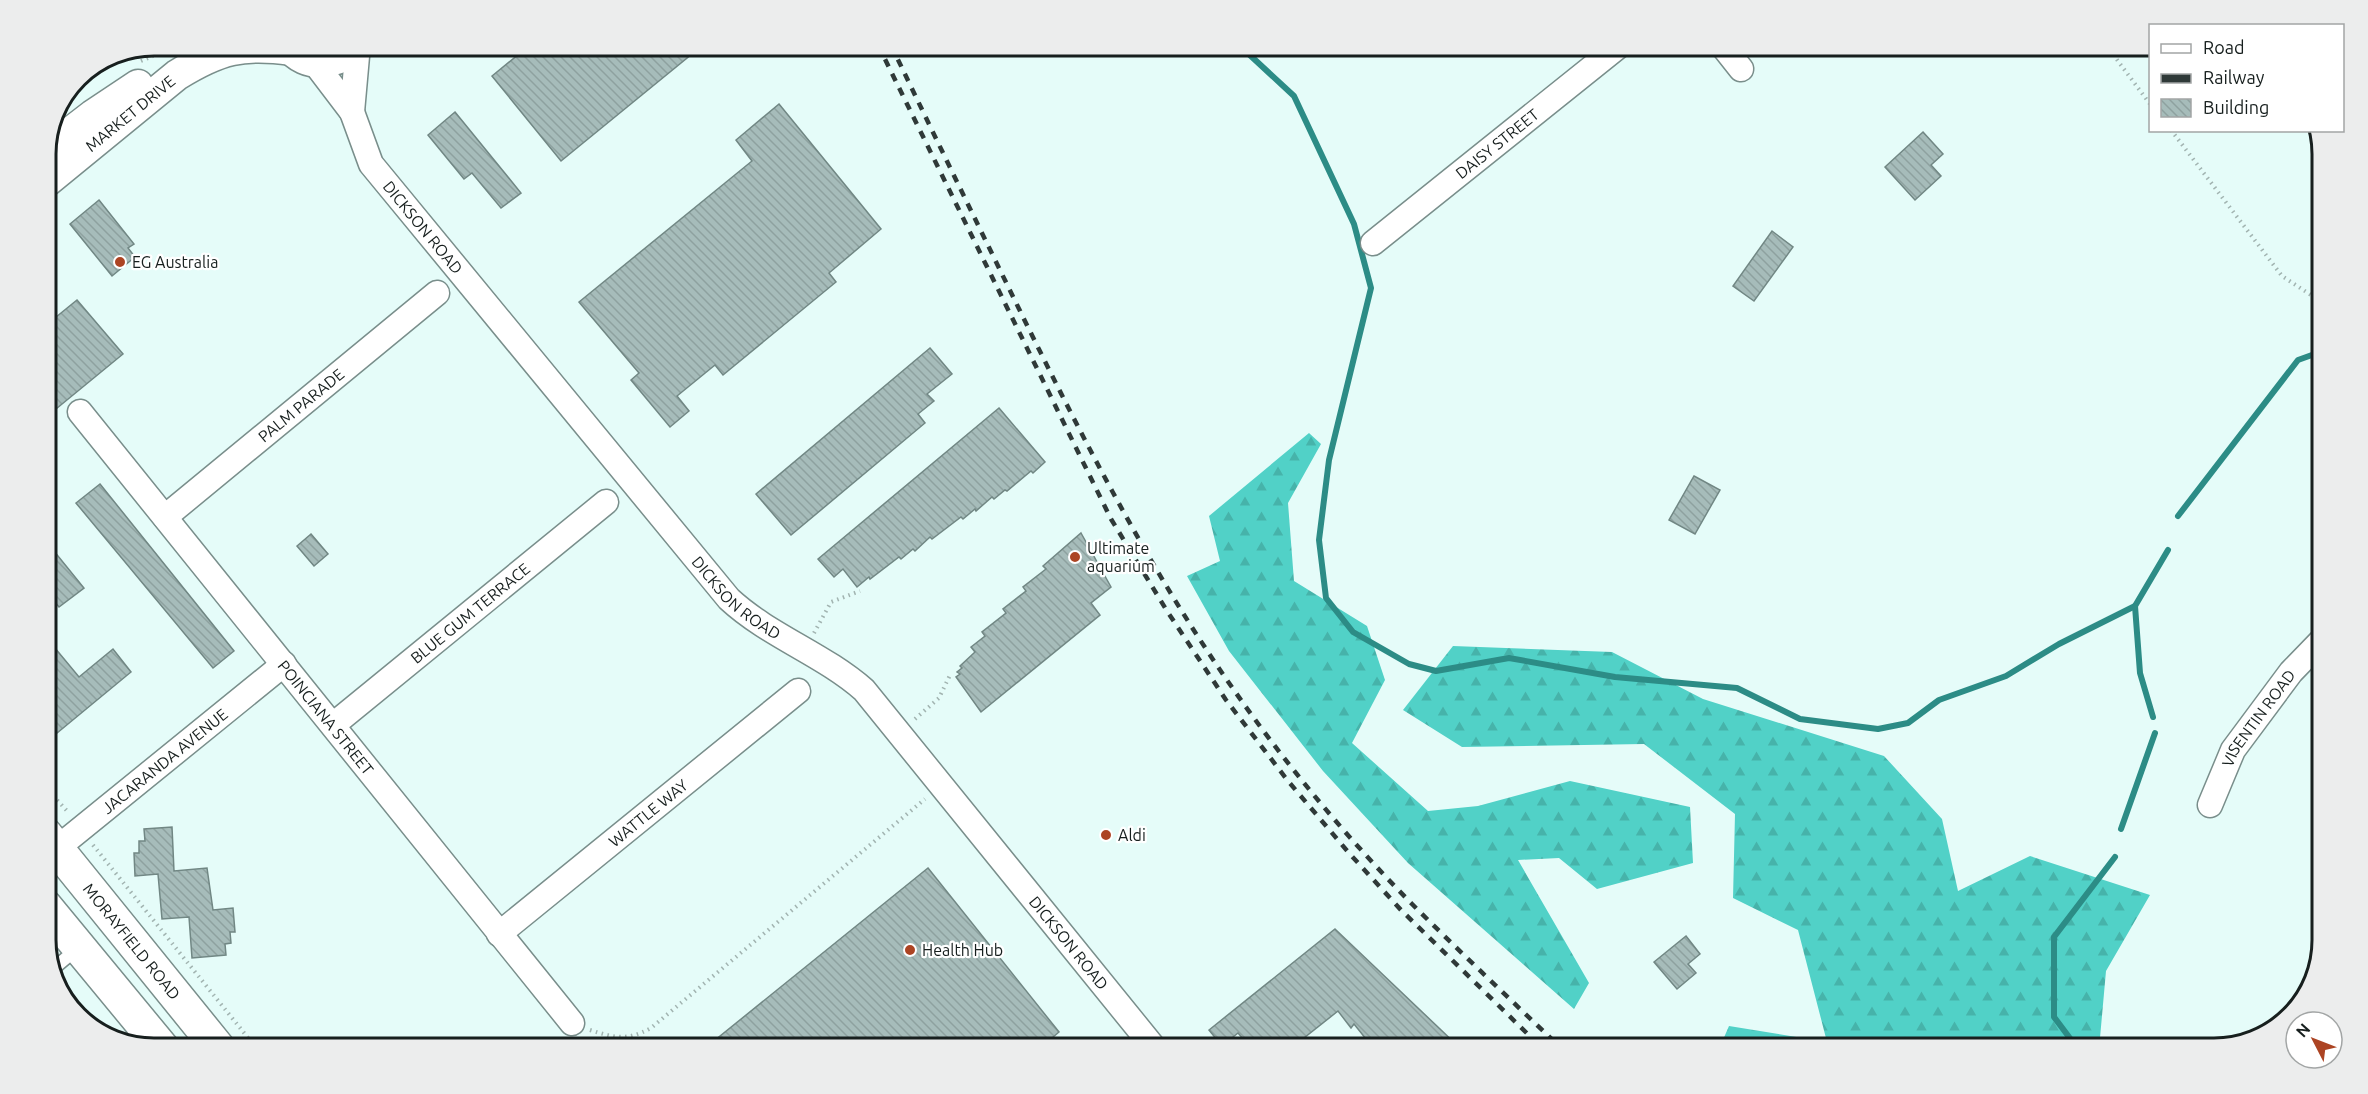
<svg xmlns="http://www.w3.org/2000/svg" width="2368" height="1094" viewBox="0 0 2368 1094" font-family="Ubuntu,sans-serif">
<defs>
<pattern id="forest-firs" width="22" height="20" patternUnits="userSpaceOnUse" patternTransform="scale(1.5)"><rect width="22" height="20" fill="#51d1c7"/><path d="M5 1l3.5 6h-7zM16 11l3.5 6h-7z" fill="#46b3aa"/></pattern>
<pattern id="building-back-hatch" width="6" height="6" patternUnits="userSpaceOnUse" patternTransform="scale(1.5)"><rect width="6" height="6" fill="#a6bcba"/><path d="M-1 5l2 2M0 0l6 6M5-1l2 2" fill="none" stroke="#8ea19f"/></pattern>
</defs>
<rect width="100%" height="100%" fill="#e5fcf9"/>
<g fill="url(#forest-firs)">
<path d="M 1309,433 L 1321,444 L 1288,503 L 1294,581 L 1367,626 L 1385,680 L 1352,743 L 1428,811 L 1478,806 L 1570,781 L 1690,807 L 1693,863 L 1597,889 L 1559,858 L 1518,860 L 1589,983 L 1574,1009 L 1408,863 L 1323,771 L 1229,651 L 1187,576 L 1220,561 L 1209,516 Z"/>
<path d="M 1453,646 L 1612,652 L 1703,699 L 1884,756 L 1942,819 L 1958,891 L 2030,856 L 2150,895 L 2106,971 L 2099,1049 L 1719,1049 L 1729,1026 L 1827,1042 L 1798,930 L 1733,898 L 1735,814 L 1644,744 L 1462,747 L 1403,710 Z"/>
</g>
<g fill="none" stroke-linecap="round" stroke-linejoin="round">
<g stroke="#2c8c86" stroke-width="6">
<path d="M 1239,45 L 1294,96 L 1354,224 L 1371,288 L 1329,460 L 1319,540 L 1326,598 L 1353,632 L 1409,664 L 1436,671 L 1509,658 L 1615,677 L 1737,688 L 1800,719 L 1878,729 L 1908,723 L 1939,700 L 2006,676 L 2059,644 L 2135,606 L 2168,550"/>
<path d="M 2178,516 L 2298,360 L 2323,351"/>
<path d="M 2135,606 L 2140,673 L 2153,717"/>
<path d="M 2121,829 L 2155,733"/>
<path d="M 2078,1049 L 2054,1017 L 2054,937 L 2115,857"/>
</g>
</g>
<g fill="url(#building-back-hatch)" stroke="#718784" stroke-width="1.5">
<path d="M 530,45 L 703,45 L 561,161 L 492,76 Z"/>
<path d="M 779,104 L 881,229 L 829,273 L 836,282 L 723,375 L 715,365 L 677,396 L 689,411 L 670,427 L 631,380 L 639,373 L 579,302 L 752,161 L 736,140 Z"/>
<path d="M 455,112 L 521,193 L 501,208 L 472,173 L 464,179 L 428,135 Z"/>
<path d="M 1923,132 L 1943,154 L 1931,165 L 1941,176 L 1915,200 L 1885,167 Z"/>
<path d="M 99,200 L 134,244 L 128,248 L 135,257 L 112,276 L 70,224 Z"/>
<path d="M 1772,231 L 1793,247 L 1754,301 L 1733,286 Z"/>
<path d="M 77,300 L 123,354 L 45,418 L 45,326 Z"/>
<path d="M 930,348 L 952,374 L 927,394 L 934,401 L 918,414 L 925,423 L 791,535 L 756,494 Z"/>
<path d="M 999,408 L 1045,462 L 1033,473 L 1031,471 L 1007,491 L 1005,490 L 994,499 L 992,497 L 976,511 L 975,509 L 963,519 L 961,517 L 932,539 L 930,537 L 915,551 L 913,549 L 901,559 L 899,557 L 870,579 L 869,577 L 857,587 L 843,569 L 834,577 L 818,559 Z"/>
<path d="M 1694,476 L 1720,490 L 1695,534 L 1669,520 Z"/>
<path d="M 100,484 L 234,651 L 213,668 L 76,503 Z"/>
<path d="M 1081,533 L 1111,587 L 1091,603 L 1100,615 L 981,712 L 956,677 L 960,674 L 957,672 L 962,668 L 960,666 L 975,652 L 971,647 L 985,636 L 982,632 L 1006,613 L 1003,609 L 1026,591 L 1023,587 L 1046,569 L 1043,566 Z"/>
<path d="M 311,534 L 328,554 L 314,566 L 297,546 Z"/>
<path d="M 45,540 L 84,588 L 59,607 L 45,590 Z"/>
<path d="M 45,636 L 79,677 L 113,649 L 131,672 L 45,743 Z"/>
<path d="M 172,827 L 174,871 L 207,868 L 213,910 L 233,908 L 235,932 L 230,932 L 231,943 L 225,944 L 226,955 L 192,958 L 189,917 L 162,919 L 158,874 L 135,876 L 134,853 L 139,853 L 139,841 L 145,841 L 144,829 Z"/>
<path d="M 928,868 L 1059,1032 L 1039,1049 L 704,1049 Z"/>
<path d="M 1335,929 L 1461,1049 L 1374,1049 L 1354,1024 L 1351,1028 L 1338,1011 L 1290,1049 L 1252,1049 L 1238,1033 L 1222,1046 L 1209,1030 Z"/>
<path d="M 1686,936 L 1700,954 L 1688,964 L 1696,973 L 1677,989 L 1654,962 Z"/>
</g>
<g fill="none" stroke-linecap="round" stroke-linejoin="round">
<g stroke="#798e8b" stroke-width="15">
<path id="service" d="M 53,969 L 78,948"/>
</g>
<g stroke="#798e8b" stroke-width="27">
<g id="minor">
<path d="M 1722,45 L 1741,69"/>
<path id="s1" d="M 314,62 L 352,112 L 371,164 L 729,599 C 769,636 823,654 864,690 L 1155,1049"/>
<path d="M 352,112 L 358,45"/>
<path id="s2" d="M 1373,243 L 1620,45"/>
<path id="s3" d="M 80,412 L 572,1023"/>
<path id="s4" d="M 165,517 L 437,293"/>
<path id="s5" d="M 333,725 L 606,502"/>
<path id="s6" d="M 2210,805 L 2233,750 L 2291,672 L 2323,639"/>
<path id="s7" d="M 45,858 L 284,664"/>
<path id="s8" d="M 499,934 L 798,691"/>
</g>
</g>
<g stroke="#798e8b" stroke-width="33">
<g id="tertiary">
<path d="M 288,45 C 306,71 339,64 359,45"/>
<path d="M 45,152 L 93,115 L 138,85"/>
<path id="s9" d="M 45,183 L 177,75 C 219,49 243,43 291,50"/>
</g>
</g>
<g stroke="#798e8b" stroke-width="36">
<g id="primary">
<path id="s10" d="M 45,834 L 219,1049"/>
<path d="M 45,906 L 163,1049"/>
</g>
</g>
<g stroke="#a2b4b1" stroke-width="4" stroke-dasharray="1.5 4.5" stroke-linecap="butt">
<path d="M 2106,45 L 2150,104"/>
<path d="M 141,61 L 167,50 L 174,45"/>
<path d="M 2171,130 L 2282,276 L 2323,303"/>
<path d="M 814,633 L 831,602 L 860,591"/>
<path d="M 915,719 L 939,698 L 951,673"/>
<path d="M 45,787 L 69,813"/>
<path d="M 45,797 L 50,793"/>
<path d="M 93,845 L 257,1049"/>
<path d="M 59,981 L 104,1034"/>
<path d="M 590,1030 C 615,1038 627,1041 651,1028 L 925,799"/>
</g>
<use href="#service" stroke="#fff" stroke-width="12"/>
<use href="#minor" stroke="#fff" stroke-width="24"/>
<use href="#tertiary" stroke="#fff" stroke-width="30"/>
<use href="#primary" stroke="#fff" stroke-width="33"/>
<g stroke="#2f3938" stroke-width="4.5" stroke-dasharray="8 8" stroke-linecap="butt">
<path d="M 878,45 L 1111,519 L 1167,611 L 1226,700 L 1288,781 L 1349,853 L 1401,910 L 1543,1049"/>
<path d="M 891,45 C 934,135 978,225 1022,315 C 1086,445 1152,574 1236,693 C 1288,767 1348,839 1412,904 C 1461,953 1512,1001 1562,1049"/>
</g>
</g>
<g fill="#ac4423" stroke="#fff" stroke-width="2">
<circle cx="120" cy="262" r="6"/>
<circle cx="1075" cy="557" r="6"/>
<circle cx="1106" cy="835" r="6"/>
<circle cx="910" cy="950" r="6"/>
</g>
<g text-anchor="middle" stroke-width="4.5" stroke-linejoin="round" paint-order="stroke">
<g font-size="16" fill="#171f1e" stroke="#fff">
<text dy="6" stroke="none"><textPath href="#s9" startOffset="110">MARKET DRIVE</textPath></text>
<text dy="6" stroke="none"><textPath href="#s2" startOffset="159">DAISY STREET</textPath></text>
<text dy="6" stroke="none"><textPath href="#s1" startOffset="200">DICKSON ROAD</textPath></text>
<text dy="6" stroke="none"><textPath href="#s4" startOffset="176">PALM PARADE</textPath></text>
<text dy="6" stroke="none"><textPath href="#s1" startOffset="686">DICKSON ROAD</textPath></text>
<text dy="6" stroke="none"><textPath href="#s5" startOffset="177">BLUE GUM TERRACE</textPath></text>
<text dy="6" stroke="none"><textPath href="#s3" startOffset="392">POINCIANA STREET</textPath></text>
<text dy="6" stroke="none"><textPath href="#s6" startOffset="100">VISENTIN ROAD</textPath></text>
<text dy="6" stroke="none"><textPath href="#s7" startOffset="154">JACARANDA AVENUE</textPath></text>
<text dy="6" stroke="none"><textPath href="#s8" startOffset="192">WATTLE WAY</textPath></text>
<text dy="6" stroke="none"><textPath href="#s10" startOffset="138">MORAYFIELD ROAD</textPath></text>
<text dy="6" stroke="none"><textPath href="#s1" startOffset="1170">DICKSON ROAD</textPath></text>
</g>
<g font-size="16" fill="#171f1e" stroke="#fff" text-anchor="start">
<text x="132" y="268">EG Australia</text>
<text x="1087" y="554">Ultimate<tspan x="1087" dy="18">aquarium</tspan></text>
<text x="1118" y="841">Aldi</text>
<text x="922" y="956">Health Hub</text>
</g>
</g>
<path d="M0 0H2368V1094H0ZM154 56H2214A98 98 0 0 1 2312 154V940A98 98 0 0 1 2214 1038H154A98 98 0 0 1 56 940V154A98 98 0 0 1 154 56Z" fill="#eceded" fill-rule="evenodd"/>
<path fill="none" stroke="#171f1e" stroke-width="3" d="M154 56H2214A98 98 0 0 1 2312 154V940A98 98 0 0 1 2214 1038H154A98 98 0 0 1 56 940V154A98 98 0 0 1 154 56Z"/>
<rect x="2149" y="24" width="195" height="108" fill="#ffffff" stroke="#a2a5a5" stroke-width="1.5"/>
<rect x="2161" y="44" width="30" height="9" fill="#ffffff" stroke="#a2a5a5" stroke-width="1.5"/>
<text x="2203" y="54" font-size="18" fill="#171f1e">Road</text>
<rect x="2161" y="74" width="30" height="9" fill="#2f3938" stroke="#a2a5a5" stroke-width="1.5"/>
<text x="2203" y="84" font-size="18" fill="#171f1e">Railway</text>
<rect x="2161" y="99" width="30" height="18" fill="url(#building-back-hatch)" stroke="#a2a5a5" stroke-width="1.5"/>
<text x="2203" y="114" font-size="18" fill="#171f1e">Building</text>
<g transform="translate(2314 1040) rotate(312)"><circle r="28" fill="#ffffff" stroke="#a2a5a5" stroke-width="1.5"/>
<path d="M0-4.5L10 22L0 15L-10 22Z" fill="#ac4423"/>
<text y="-9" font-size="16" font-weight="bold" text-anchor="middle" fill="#171f1e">N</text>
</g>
</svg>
